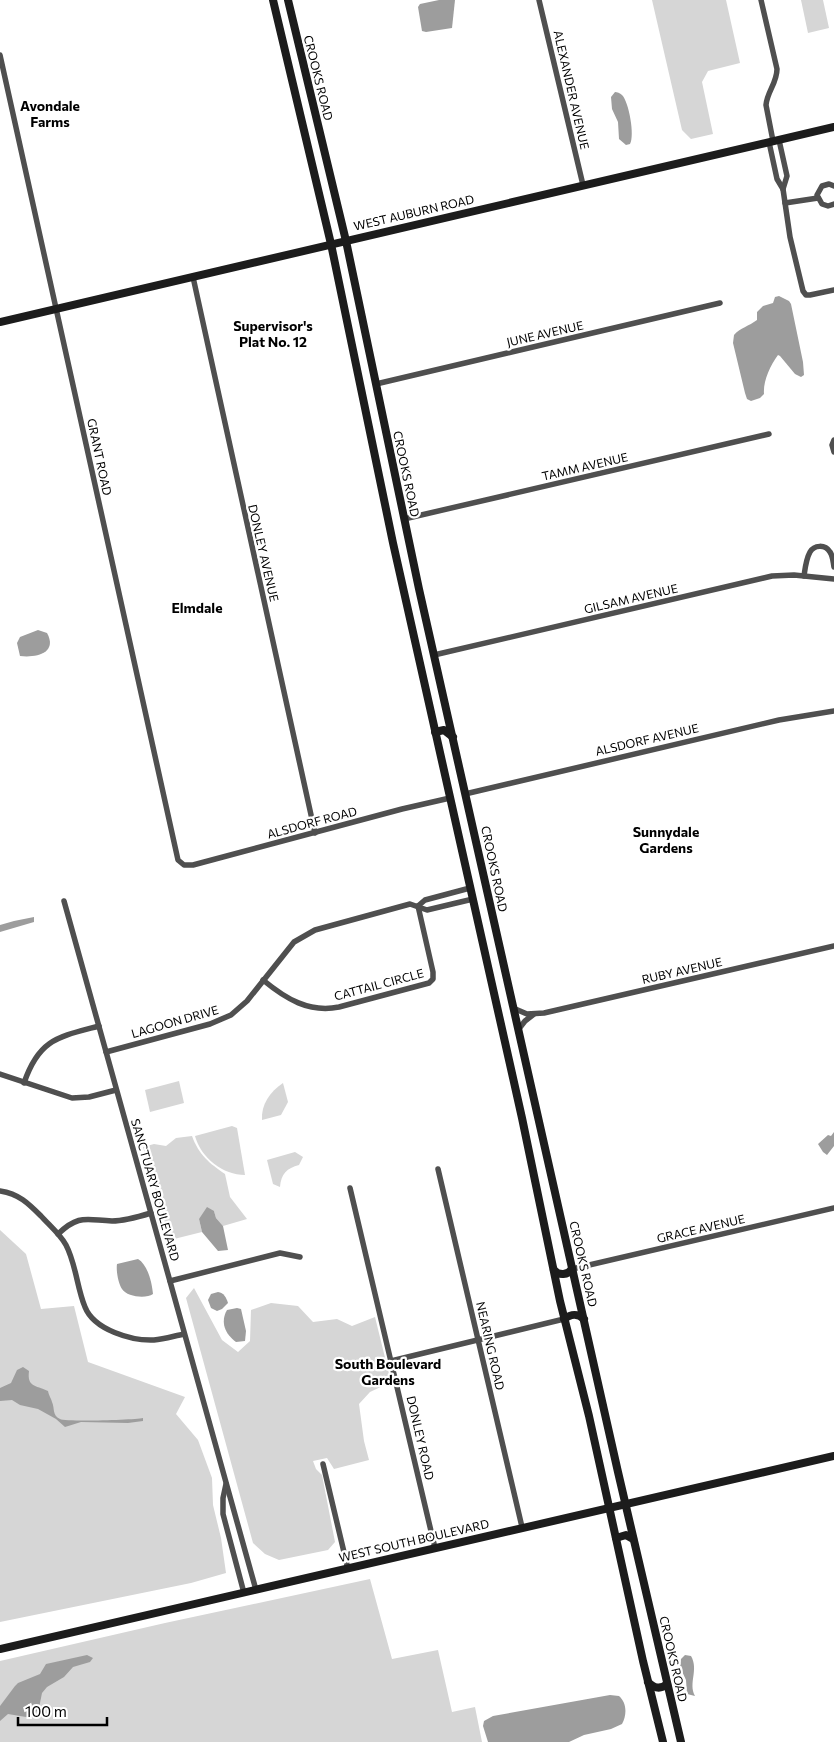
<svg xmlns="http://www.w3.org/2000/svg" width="834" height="1742" viewBox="0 0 834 1742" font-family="Commissioner,sans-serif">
<rect width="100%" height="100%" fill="#fff"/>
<g fill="#d6d6d6">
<path d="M 652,0 L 726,0 L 740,63 L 708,71 L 702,82 L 713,134 L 691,139 L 682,130 Z"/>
<path d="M 801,0 L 823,0 L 829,28 L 808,33 Z"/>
<path d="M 179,1081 L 184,1103 L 150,1112 L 145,1090 Z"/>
<path d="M 283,1083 L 288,1102 L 281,1115 L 262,1120 C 261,1104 270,1092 283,1083 Z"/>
<path d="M 232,1126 L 237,1128 L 245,1175 C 223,1175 201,1158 195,1136 Z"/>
<path d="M 192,1136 C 199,1155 209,1163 225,1174 L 230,1197 L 247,1219 L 223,1226 L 216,1218 L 214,1211 L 199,1219 L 202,1232 L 170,1240 L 143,1147 L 154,1144 L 166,1146 L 176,1138 Z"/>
<path d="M 295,1152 L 303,1157 L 299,1165 C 287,1168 281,1174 280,1187 L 273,1184 L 267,1160 Z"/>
<path d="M 0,1230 L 26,1254 L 41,1309 L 74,1306 L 88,1362 L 185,1397 L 176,1414 L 198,1440 L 212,1478 L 213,1505 L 221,1538 L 226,1573 L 191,1583 L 0,1622 Z"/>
<path d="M 194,1288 L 222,1340 L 238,1352 L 250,1341 L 251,1310 L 271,1303 L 298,1306 L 313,1322 L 337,1319 L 352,1326 L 375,1317 L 391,1382 L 370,1392 L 359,1404 L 364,1441 L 369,1460 L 334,1469 L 327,1458 L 313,1461 L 316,1469 L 322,1475 L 335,1542 L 328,1550 L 279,1560 L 265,1554 L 253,1543 L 186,1298 Z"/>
<path d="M 370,1579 L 392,1659 L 438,1650 L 452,1712 L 475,1707 L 482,1742 L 0,1742 L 0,1661 L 165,1623 Z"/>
</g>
<g fill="#9d9d9d">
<path d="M 439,0 L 455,0 L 452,28 L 426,32 L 422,31 L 418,7 L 420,4 Z"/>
<path d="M 615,92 C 617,92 620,93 622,95 C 629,102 635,136 630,144 L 626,145 L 619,139 L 618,122 L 612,109 L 611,97 Z"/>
<path d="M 779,296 L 789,301 L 791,304 L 803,362 L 804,375 L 801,377 L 795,374 L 780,356 L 778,355 C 770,366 763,381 764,394 L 760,398 L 751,401 L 747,399 L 745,393 L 733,343 L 734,335 C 740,328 749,326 757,320 L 757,312 L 763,306 L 773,303 L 775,297 Z"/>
<path d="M 38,630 L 47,633 C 58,653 36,658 20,656 L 17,643 L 20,637 Z"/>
<path d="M 34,917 L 34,922 L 0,932 L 0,925 L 14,921 Z"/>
<path d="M 834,1132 L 834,1146 L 827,1155 L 823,1152 L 818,1144 L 828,1135 L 831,1136 Z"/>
<path d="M 207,1207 L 214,1211 L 216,1218 L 223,1226 L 228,1250 L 218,1251 L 202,1232 L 199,1219 Z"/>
<path d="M 138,1259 C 148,1265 152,1283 153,1294 C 146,1299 127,1297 122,1289 C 118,1283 116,1270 117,1264 Z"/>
<path d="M 218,1292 C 224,1293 226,1297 228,1303 L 222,1309 L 217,1311 L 211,1308 L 208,1300 L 211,1294 Z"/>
<path d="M 237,1308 L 241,1309 L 246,1331 L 245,1341 L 236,1342 C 225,1334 220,1322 227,1310 Z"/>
<path d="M 23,1367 L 29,1371 C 27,1387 35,1385 48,1391 C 49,1396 51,1398 52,1402 C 55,1409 52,1415 60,1419 C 65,1422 134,1420 143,1418 L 143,1421 L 128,1423 L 81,1422 L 65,1427 L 56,1419 L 38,1409 L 20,1405 L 12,1400 L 0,1401 L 0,1388 L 11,1383 L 17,1370 Z"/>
<path d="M 87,1655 L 93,1658 L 90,1662 L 73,1667 L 64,1677 L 47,1687 L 42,1693 L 39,1708 L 34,1715 L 26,1717 L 8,1714 L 0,1721 L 0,1706 L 15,1686 L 18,1683 L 40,1674 L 46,1664 Z"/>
<path d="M 685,1655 L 691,1656 C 699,1670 688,1683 695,1696 L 687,1694 L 686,1680 L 680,1667 L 681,1659 Z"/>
<path d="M 610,1695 L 619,1696 C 627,1703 627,1715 622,1724 L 611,1729 L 584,1735 L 569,1742 L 488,1742 L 483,1726 L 484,1721 L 493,1716 Z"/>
</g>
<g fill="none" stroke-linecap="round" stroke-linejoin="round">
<g stroke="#4f4f4f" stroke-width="5.5">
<path d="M 539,0 L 583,185"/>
<path d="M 761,0 L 777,69 C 777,83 767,92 766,105 L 773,141"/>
<path d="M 0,55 L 178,860 L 184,865 L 193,865 L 402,809 L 450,798"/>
<path d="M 779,140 L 787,176 L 783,189"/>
<path d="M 769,142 L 777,179 L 783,189 L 790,237 L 803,291 L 806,295 L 810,295 L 834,290"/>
<path d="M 834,186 L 829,184 L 822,186 L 817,195 L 822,204 L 828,206 L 834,204"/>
<path d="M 785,203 L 818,198"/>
<path d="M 193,277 L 315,833"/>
<path d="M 376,384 L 720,303"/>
<path d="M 834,440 L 832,445 L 834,452"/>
<path d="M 404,519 L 769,434"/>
<path d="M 804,576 C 805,569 806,559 810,552 C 814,545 825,544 830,552 C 833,556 833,562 834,567"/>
<path d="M 434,655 L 772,576 L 794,575 L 834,579"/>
<path d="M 465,794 L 779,720 L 834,711"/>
<path d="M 64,901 L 256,1590"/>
<path d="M 418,906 L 425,900 L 470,888"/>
<path d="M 263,980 C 286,999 309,1013 339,1007 L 429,983 L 433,979 L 433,972 L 418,906"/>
<path d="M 513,1008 L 527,1014 L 544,1013 L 834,946"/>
<path d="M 518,1030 L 525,1021 L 534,1014"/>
<path d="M 106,1052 L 210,1024 L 231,1015 L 247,1001 L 294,942 L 315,930 L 410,904 L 427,910 L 473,899"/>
<path d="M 0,1074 L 72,1098 L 89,1097 L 116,1090"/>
<path d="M 24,1083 C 39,1039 58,1037 99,1026"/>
<path d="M 438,1169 L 522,1527"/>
<path d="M 350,1188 L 435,1548"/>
<path d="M 0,1191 C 19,1194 28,1203 41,1216 C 49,1225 60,1234 66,1245 C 76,1264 77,1288 85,1307 C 94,1330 132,1341 154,1340 C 164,1339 174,1336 184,1334"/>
<path d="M 58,1234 C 79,1214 86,1220 112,1221 C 125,1221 138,1217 151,1213"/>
<path d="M 572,1269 L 834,1208"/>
<path d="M 170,1281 L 280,1253 L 300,1257"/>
<path d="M 391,1361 L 564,1319"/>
<path d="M 323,1464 L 348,1569"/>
<path d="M 226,1484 L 223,1498 L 223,1514 L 244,1593"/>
</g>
<g stroke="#1c1c1c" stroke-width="8">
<path d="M 273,0 L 331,244 L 393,543 L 522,1118 L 560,1301 L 589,1416 L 643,1661 L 663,1742"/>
<path d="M 288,0 L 346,241 L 419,589 L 618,1472 L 681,1742"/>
<path d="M 0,322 L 834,127"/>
<path d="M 435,732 L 444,730 L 453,737"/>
<path d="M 554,1270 C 559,1276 568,1275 572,1269"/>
<path d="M 564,1319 C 571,1314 577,1313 584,1319"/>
<path d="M 616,1538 L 626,1535 L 633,1539"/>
<path d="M 0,1649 L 834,1456"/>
<path d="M 648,1682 C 654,1688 660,1690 667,1684"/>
</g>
</g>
<g text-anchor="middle" stroke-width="4.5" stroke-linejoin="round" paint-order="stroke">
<g font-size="12" fill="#000" stroke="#fff">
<text transform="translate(318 78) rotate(76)" y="4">CROOKS ROAD</text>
<text transform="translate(571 90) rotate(77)" y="4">ALEXANDER AVENUE</text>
<text transform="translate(414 213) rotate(-13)" y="4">WEST AUBURN ROAD</text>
<text transform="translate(545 334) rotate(-13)" y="4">JUNE AVENUE</text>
<text transform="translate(99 457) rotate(78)" y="4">GRANT ROAD</text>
<text transform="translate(585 467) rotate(-13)" y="4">TAMM AVENUE</text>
<text transform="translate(406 474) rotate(78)" y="4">CROOKS ROAD</text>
<text transform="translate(263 553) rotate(77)" y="4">DONLEY AVENUE</text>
<text transform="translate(631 599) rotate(-13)" y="4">GILSAM AVENUE</text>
<text transform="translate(647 740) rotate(-13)" y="4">ALSDORF AVENUE</text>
<text transform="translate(312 823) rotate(-15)" y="4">ALSDORF ROAD</text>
<text transform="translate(494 869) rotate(78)" y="4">CROOKS ROAD</text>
<text transform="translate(682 971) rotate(-13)" y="4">RUBY AVENUE</text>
<text transform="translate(379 985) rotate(-15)" y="4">CATTAIL CIRCLE</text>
<text transform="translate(175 1022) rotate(-16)" y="4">LAGOON DRIVE</text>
<text transform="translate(155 1190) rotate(74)" y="4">SANCTUARY BOULEVARD</text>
<text transform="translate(701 1229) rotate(-13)" y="4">GRACE AVENUE</text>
<text transform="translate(583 1264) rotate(77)" y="4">CROOKS ROAD</text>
<text transform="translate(490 1346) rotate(77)" y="4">NEARING ROAD</text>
<text transform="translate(420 1438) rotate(77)" y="4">DONLEY ROAD</text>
<text transform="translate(414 1541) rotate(-13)" y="4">WEST SOUTH BOULEVARD</text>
<text transform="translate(673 1659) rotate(77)" y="4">CROOKS ROAD</text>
</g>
<g font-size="14" font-weight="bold" fill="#000" stroke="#fff">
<text x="50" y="111">Avondale<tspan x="50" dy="16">Farms</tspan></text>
<text x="273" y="331">Supervisor's<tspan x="273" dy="16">Plat No. 12</tspan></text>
<text x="197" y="613">Elmdale</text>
<text x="666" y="837">Sunnydale<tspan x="666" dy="16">Gardens</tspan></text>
<text x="388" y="1369">South Boulevard<tspan x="388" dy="16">Gardens</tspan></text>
</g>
</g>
<path d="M18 1717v8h89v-8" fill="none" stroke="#000000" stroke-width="2.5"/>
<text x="25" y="1717" font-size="15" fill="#000000" stroke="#ffffff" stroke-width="4" paint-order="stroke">100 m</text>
</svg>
